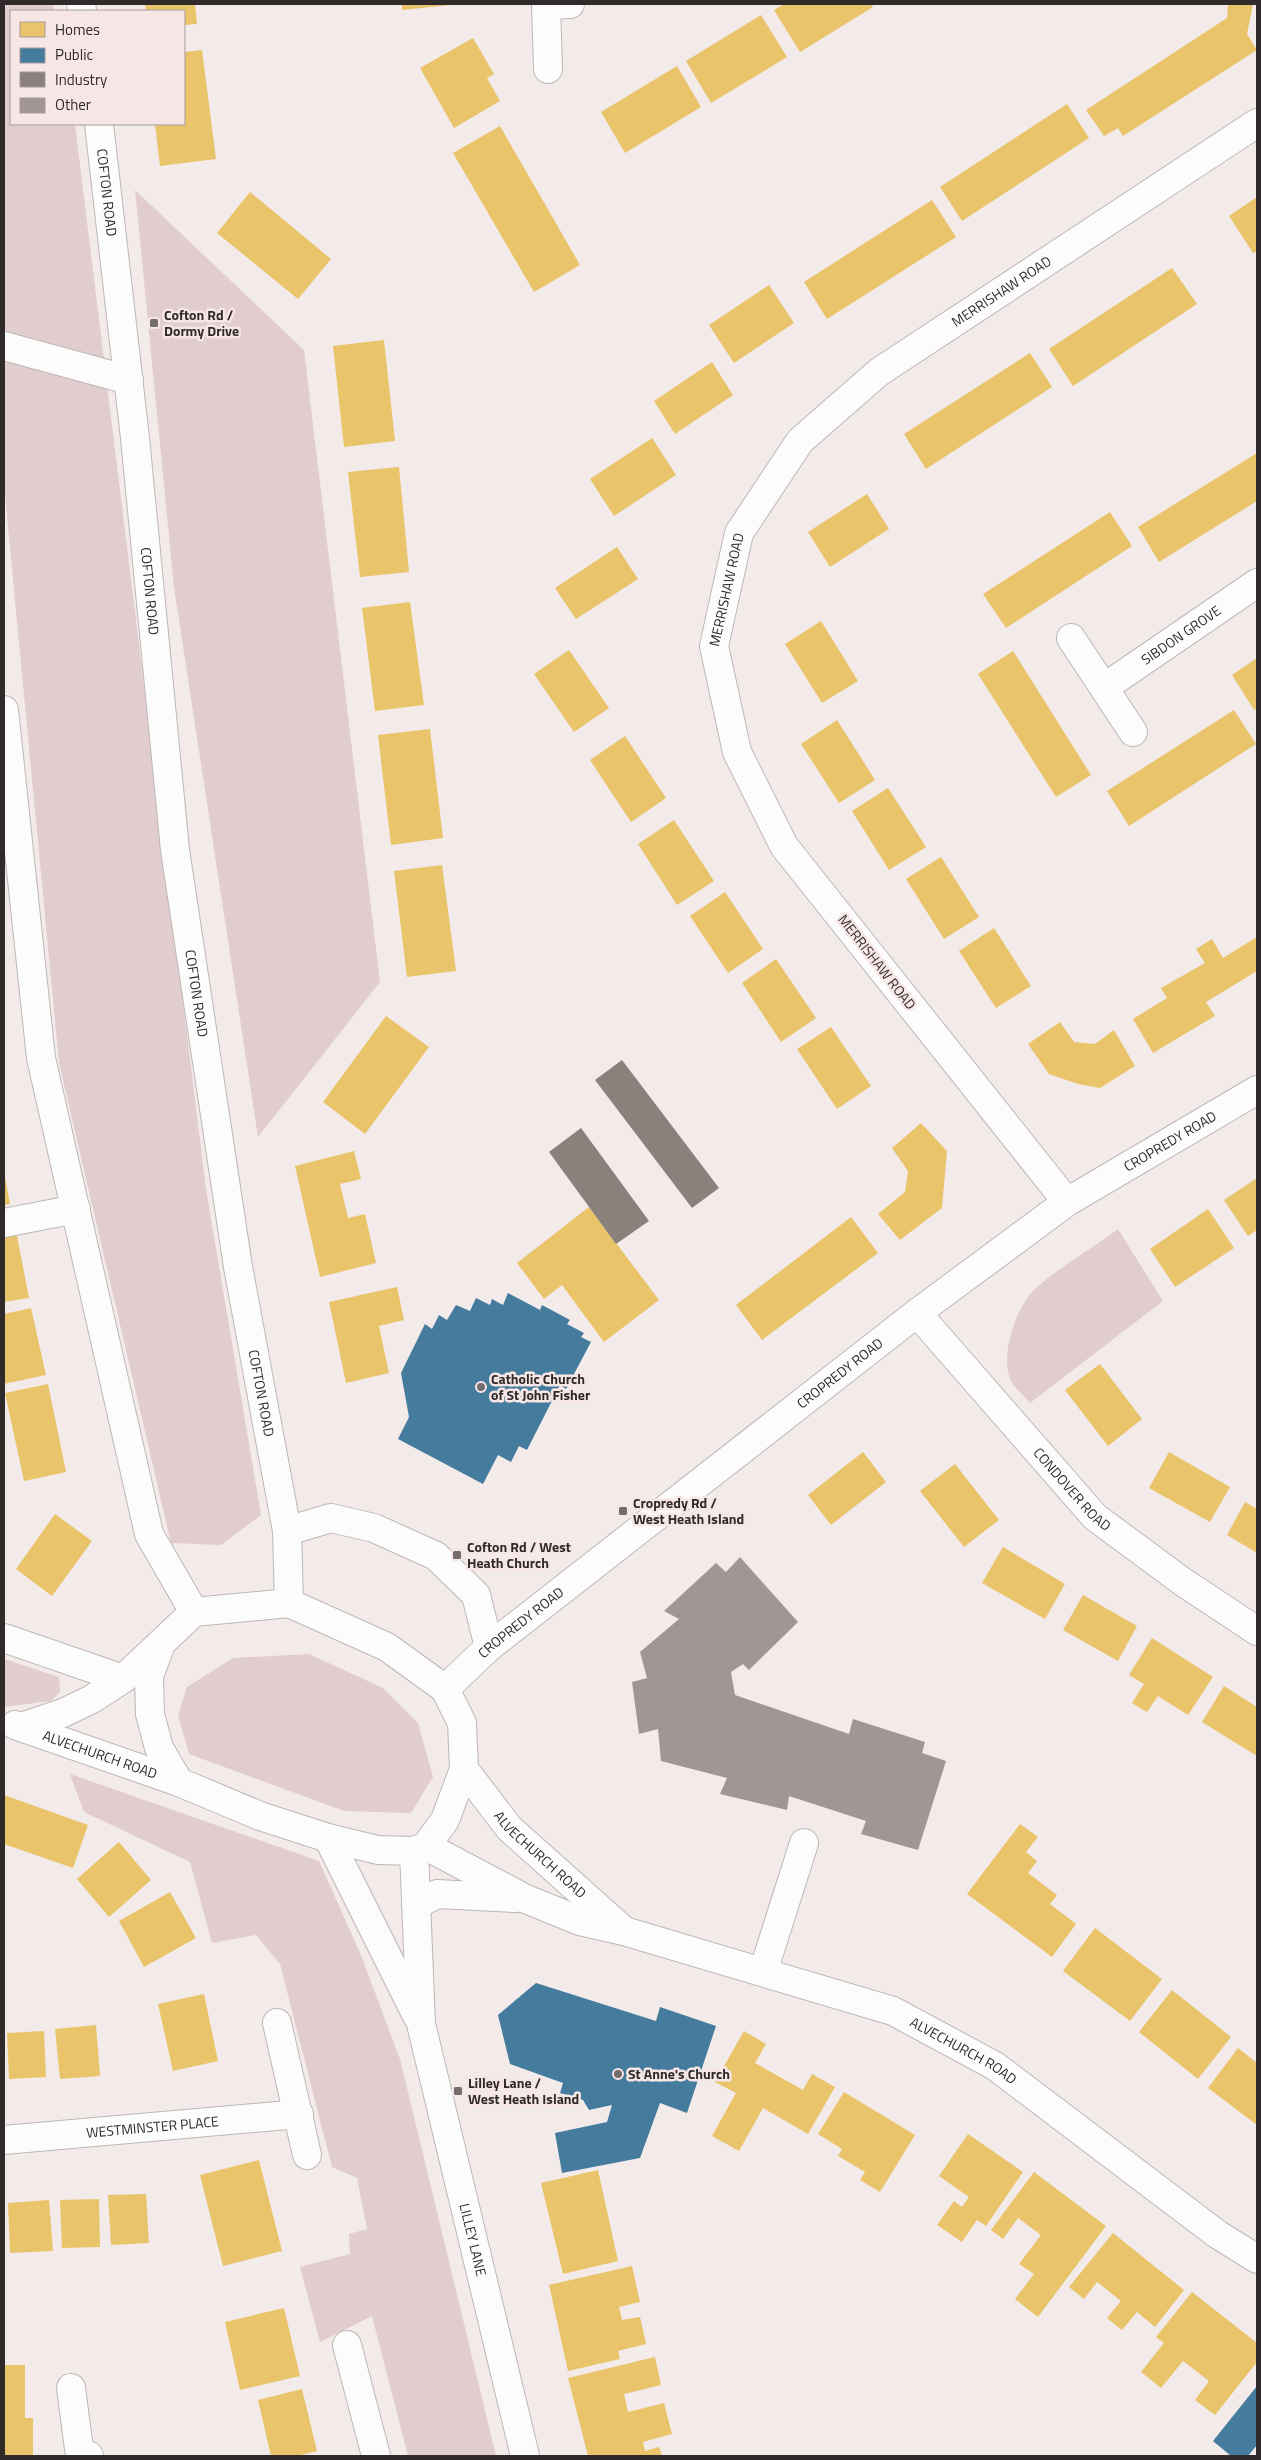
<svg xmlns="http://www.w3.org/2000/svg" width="1261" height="2460" viewBox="0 0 1261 2460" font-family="'Titillium Web',sans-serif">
<rect width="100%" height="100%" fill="#f3eaea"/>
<g fill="#e1cdcd">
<path d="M 4,4 L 53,4 L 55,11 L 11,11 L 11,124 L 75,124 L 206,1189 L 261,1515 L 221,1545 L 171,1543 L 59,1063 L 4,485 Z"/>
<path d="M 135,190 L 304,350 L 380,982 L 258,1137 L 174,587 Z"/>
<path d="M 1118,1229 L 1163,1301 L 1030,1403 C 1024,1396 1016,1390 1012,1382 C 998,1360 1016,1307 1034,1290 C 1056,1269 1093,1248 1118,1229 Z"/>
<path d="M 309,1654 L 383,1688 L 418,1723 L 433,1777 L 411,1813 L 344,1811 L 189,1754 L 178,1715 L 187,1687 L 233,1658 Z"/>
<path d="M 4,1659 L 59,1677 L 60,1692 L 51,1701 L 4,1707 Z"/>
<path d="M 70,1774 L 319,1861 L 361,1955 L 400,2059 L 496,2456 L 408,2456 L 372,2316 L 320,2342 L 300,2267 L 350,2254 L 349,2234 L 367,2229 L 357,2178 L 332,2167 L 280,1964 L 256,1935 L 212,1943 L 190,1862 L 84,1812 Z"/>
</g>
<g fill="#e9c46a">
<path d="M 145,4 L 195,4 L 197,24 L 184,25 L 184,11 L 146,11 Z"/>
<path d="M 402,4 L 451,4 L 451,5 L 402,10 Z"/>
<path d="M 784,4 L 871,4 L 873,7 L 800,52 L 774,10 Z"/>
<path d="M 1228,4 L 1253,4 L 1247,34 L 1257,50 L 1123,136 L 1118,128 L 1104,136 L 1086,110 L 1227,18 Z"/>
<path d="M 761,15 L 787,57 L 711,103 L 686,61 Z"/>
<path d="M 473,38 L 494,74 L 487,78 L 500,101 L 454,128 L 420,68 Z"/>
<path d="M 202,50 L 216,159 L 160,166 L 155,124 L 184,124 L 184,52 Z"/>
<path d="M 677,66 L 701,107 L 625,153 L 601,112 Z"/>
<path d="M 1067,104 L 1089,138 L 962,221 L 940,187 Z"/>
<path d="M 500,126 L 580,265 L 534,292 L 453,153 Z"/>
<path d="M 250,192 L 331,259 L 298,299 L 217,233 Z"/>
<path d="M 1257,197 L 1257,251 L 1253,253 L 1229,216 Z"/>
<path d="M 932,200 L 956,237 L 827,319 L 804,282 Z"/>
<path d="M 1172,268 L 1197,304 L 1073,386 L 1049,349 Z"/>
<path d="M 769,285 L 794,323 L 734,363 L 709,325 Z"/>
<path d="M 384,340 L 395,441 L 344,447 L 333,346 Z"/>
<path d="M 1030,353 L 1052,387 L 926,469 L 904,434 Z"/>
<path d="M 712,362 L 733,395 L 675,434 L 654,401 Z"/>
<path d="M 652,438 L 676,475 L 614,516 L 590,479 Z"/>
<path d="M 1257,453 L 1257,501 L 1159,562 L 1138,527 Z"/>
<path d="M 399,467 L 409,572 L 360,577 L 348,472 Z"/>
<path d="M 867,494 L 889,529 L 830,567 L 808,532 Z"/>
<path d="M 1110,512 L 1132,546 L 1006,628 L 983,594 Z"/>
<path d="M 617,547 L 638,579 L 576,619 L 555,588 Z"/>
<path d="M 410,602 L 424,705 L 375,711 L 362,608 Z"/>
<path d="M 821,621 L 858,681 L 822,703 L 785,644 Z"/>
<path d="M 569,650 L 609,708 L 574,732 L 534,674 Z"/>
<path d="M 1013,651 L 1091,775 L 1056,797 L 978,674 Z"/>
<path d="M 1257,658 L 1257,708 L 1254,710 L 1232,675 Z"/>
<path d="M 1234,710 L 1256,744 L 1129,826 L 1107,791 Z"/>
<path d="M 837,720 L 875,780 L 839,803 L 801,744 Z"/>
<path d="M 430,729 L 443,838 L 391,845 L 378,735 Z"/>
<path d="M 625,736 L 666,798 L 631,822 L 590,760 Z"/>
<path d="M 888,788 L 926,847 L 889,870 L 852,811 Z"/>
<path d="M 674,820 L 714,881 L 677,905 L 638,844 Z"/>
<path d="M 941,857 L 979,917 L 944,939 L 906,879 Z"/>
<path d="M 442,865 L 456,971 L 407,977 L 394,871 Z"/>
<path d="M 725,892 L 763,949 L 728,973 L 690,916 Z"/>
<path d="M 994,928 L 1031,986 L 996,1008 L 959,951 Z"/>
<path d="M 1257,937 L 1257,971 L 1206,1002 L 1215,1016 L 1153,1053 L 1133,1019 L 1167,998 L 1161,988 L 1205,963 L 1196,949 L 1212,939 L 1223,958 Z"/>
<path d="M 776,959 L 816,1018 L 781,1042 L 742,983 Z"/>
<path d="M 386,1016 L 429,1047 L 365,1134 L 323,1102 Z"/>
<path d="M 1060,1022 L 1074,1042 L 1095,1044 L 1114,1030 L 1135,1066 L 1100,1088 L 1078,1084 L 1049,1074 L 1028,1044 Z"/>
<path d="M 831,1027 L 871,1086 L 837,1109 L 797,1049 Z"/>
<path d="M 921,1123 L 947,1151 L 942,1208 L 900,1240 L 878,1214 L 905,1192 L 908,1171 L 892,1148 Z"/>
<path d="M 354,1151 L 361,1179 L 340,1184 L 348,1218 L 365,1214 L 376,1263 L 320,1277 L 295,1166 Z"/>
<path d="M 4,1171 L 10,1204 L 4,1205 Z"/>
<path d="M 1257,1178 L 1257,1230 L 1248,1236 L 1224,1200 Z"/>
<path d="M 589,1207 L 659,1300 L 604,1342 L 562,1285 L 544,1299 L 517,1263 Z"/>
<path d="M 1208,1209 L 1234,1248 L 1175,1287 L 1150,1249 Z"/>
<path d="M 851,1217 L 878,1253 L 762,1340 L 736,1305 Z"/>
<path d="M 16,1231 L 29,1298 L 4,1302 L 4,1234 Z"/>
<path d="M 397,1287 L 404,1320 L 379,1326 L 389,1373 L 346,1383 L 329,1302 Z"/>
<path d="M 31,1308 L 46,1375 L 4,1384 L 4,1314 Z"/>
<path d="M 1100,1364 L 1142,1419 L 1108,1446 L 1065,1390 Z"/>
<path d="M 48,1384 L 66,1472 L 24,1481 L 5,1393 Z"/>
<path d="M 863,1452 L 886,1482 L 831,1525 L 808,1495 Z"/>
<path d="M 1169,1452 L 1230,1487 L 1210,1522 L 1149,1488 Z"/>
<path d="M 955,1464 L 999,1520 L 964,1547 L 920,1491 Z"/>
<path d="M 1245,1502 L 1257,1509 L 1257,1553 L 1227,1535 Z"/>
<path d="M 55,1514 L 92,1541 L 52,1596 L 16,1569 Z"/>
<path d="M 1003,1547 L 1065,1584 L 1045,1619 L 982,1583 Z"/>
<path d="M 1083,1595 L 1137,1626 L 1118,1661 L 1063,1630 Z"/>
<path d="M 1152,1638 L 1213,1677 L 1188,1715 L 1158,1696 L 1147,1712 L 1132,1703 L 1144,1684 L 1129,1675 Z"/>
<path d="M 1224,1686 L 1257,1707 L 1257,1756 L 1202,1722 Z"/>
<path d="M 4,1795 L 88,1825 L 73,1868 L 4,1844 Z"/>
<path d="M 1020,1824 L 1038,1837 L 1026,1852 L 1037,1861 L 1028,1873 L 1057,1895 L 1050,1904 L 1076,1924 L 1052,1957 L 967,1894 Z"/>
<path d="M 119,1842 L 151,1880 L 109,1917 L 77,1879 Z"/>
<path d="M 170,1892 L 196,1938 L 144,1967 L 119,1921 Z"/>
<path d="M 1095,1928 L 1162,1979 L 1130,2021 L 1063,1971 Z"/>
<path d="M 1172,1990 L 1231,2037 L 1198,2079 L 1139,2032 Z"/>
<path d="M 204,1994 L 218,2061 L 173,2071 L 158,2004 Z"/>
<path d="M 96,2025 L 100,2076 L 60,2079 L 55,2029 Z"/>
<path d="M 44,2031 L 46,2077 L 9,2079 L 7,2033 Z"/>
<path d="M 744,2031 L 766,2044 L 755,2063 L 803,2090 L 812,2074 L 835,2087 L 808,2134 L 763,2108 L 739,2151 L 712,2136 L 736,2093 L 715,2082 Z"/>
<path d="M 1238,2048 L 1257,2063 L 1257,2125 L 1208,2088 Z"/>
<path d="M 844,2092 L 915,2135 L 880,2192 L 860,2180 L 865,2172 L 838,2156 L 842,2149 L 818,2134 Z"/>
<path d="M 968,2134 L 1023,2172 L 986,2226 L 977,2220 L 962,2242 L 937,2225 L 954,2201 L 962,2207 L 969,2197 L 939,2176 Z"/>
<path d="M 259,2160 L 282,2251 L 223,2266 L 200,2175 Z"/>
<path d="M 598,2170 L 618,2261 L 563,2274 L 541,2183 Z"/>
<path d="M 1034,2172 L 1106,2226 L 1038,2317 L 1015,2299 L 1034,2274 L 1019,2264 L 1041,2235 L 1018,2218 L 1003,2239 L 991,2230 Z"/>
<path d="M 146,2194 L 149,2243 L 111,2245 L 108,2195 Z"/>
<path d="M 99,2199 L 100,2247 L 62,2248 L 60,2200 Z"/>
<path d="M 49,2200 L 53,2251 L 10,2253 L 8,2203 Z"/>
<path d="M 1113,2233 L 1184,2290 L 1155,2327 L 1137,2312 L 1122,2330 L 1107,2318 L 1121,2301 L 1097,2282 L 1084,2299 L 1069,2287 Z"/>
<path d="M 632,2266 L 640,2302 L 619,2307 L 622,2320 L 640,2317 L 646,2344 L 618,2351 L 620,2359 L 568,2371 L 549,2285 Z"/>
<path d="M 1192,2292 L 1257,2343 L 1257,2362 L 1215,2415 L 1195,2400 L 1209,2381 L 1183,2361 L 1161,2388 L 1141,2372 L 1164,2343 L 1156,2337 Z"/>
<path d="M 284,2308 L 300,2376 L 240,2390 L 225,2322 Z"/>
<path d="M 655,2357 L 661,2385 L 624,2394 L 628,2412 L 664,2403 L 672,2434 L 643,2442 L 645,2451 L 659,2447 L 662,2456 L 588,2456 L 568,2378 Z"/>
<path d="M 4,2365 L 25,2365 L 25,2418 L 33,2418 L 33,2456 L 4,2456 Z"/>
<path d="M 302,2389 L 317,2451 L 297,2456 L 271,2456 L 258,2400 Z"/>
</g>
<g fill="#457b9d">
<path d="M 508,1293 L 540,1310 L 542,1305 L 570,1320 L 567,1324 L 584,1333 L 581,1337 L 591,1342 L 566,1389 L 560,1385 L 527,1450 L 519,1446 L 511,1462 L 498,1455 L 483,1484 L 398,1439 L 409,1417 L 401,1373 L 425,1324 L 432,1329 L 439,1315 L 447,1320 L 456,1305 L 470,1311 L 476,1298 L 490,1305 L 492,1299 L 503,1305 Z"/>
<path d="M 536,1983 L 656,2021 L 660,2007 L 716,2026 L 687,2113 L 660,2103 L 640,2158 L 562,2173 L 555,2133 L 607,2122 L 612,2105 L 589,2110 L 583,2100 L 560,2093 L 563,2083 L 510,2064 L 498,2015 Z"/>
<path d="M 1257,2386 L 1257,2445 L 1248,2456 L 1231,2456 L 1213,2441 Z"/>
</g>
<g fill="#8a817c">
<path d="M 622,1060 L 719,1188 L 692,1208 L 595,1080 Z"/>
<path d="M 581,1128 L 649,1221 L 616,1244 L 549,1152 Z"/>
</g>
<path fill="#a19595" d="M 740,1557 L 798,1622 L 749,1670 L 743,1664 L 731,1672 L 735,1695 L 849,1734 L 853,1719 L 925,1742 L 922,1753 L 946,1761 L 918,1850 L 861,1834 L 866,1821 L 789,1796 L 787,1810 L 720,1794 L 727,1778 L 661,1761 L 658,1729 L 639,1734 L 632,1682 L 647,1678 L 640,1652 L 679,1619 L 664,1611 L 716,1563 L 726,1572 Z"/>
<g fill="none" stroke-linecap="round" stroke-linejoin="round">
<g stroke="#beb7b7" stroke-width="30">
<g id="minor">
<path d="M 81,4 L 82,11"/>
<path d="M 546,4 L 548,69"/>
<path d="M 546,5 L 570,4"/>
<path id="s1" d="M 99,124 L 135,438 L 175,850 L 238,1267 L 287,1531 L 289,1603"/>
<path d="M 4,346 L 129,380"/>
<path d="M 1071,638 L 1133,732"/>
<path id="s2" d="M 1105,687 L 1257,583"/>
<path d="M 4,710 L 41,1058 L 149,1534 L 194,1612"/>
<path id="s3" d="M 1067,1202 L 784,846 L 737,752 L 714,646 L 739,533 L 800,441 L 879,372 L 1257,123"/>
<path d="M 4,1223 L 76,1209"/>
<path id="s4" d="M 917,1313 L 1095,1517 L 1183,1582 L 1257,1631"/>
<path d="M 287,1531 L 331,1518 L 374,1528 L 436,1556 L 476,1595 L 489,1647"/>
<path d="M 4,1638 L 123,1679"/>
<path id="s5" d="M 445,1689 L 489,1647 L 917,1313 L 1067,1202 L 1257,1090"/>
<path id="s6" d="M 15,1725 L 179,1782"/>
<path d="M 21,1727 L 63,1713 L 92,1699 L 123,1679 L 194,1612 L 289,1603 L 387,1647 L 445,1689 L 462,1723 L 464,1769 L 445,1820 L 426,1846 L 414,1851 L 378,1850 L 328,1838 L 260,1816 L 179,1782 L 159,1748 L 150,1714 L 149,1676 L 161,1644"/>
<path id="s7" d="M 464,1769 L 509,1828 L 622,1929"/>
<path d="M 328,1838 L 417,2016"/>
<path id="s8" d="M 426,1846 L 526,1899 L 580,1921 L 624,1931 L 893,2011 L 995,2066 L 1217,2234 L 1257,2259"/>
<path id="s9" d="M 414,1851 L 421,2024 L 525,2456"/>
<path d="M 416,1905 L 437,1894 L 515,1898"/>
<path d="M 763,1972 L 804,1843"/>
<path d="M 277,2023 L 307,2155"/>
<path id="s10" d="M 4,2140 L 299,2114"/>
<path d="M 347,2345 L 376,2456"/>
<path d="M 71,2388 L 79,2449 L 89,2456"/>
</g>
</g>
<use href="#minor" stroke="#fdfcfc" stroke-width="28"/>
</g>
<g fill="#746d6d" stroke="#f7e6e6" stroke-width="2">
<rect x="149" y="318" width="10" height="10" rx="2.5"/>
<circle cx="481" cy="1387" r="5"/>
<rect x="618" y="1506" width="10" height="10" rx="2.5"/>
<rect x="452" y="1550" width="10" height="10" rx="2.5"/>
<circle cx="618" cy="2074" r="5"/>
<rect x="453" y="2086" width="10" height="10" rx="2.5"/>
</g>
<g text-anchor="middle" stroke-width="5" stroke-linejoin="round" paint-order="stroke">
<g font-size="14" fill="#302a2a" stroke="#f7e6e6">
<text dy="5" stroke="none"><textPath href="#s1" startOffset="69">COFTON ROAD</textPath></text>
<text dy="5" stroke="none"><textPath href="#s3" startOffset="1146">MERRISHAW ROAD</textPath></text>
<text dy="5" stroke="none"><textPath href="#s3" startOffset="726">MERRISHAW ROAD</textPath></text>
<text dy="5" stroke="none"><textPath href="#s1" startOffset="470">COFTON ROAD</textPath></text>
<text dy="5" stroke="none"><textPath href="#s2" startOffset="92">SIBDON GROVE</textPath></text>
<text transform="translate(877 962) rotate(52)" y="5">MERRISHAW ROAD</text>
<text dy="5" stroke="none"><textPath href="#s1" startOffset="875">COFTON ROAD</textPath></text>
<text dy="5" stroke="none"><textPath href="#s5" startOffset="910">CROPREDY ROAD</textPath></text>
<text dy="5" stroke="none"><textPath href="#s5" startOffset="506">CROPREDY ROAD</textPath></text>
<text dy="5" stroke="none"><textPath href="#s1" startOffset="1280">COFTON ROAD</textPath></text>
<text dy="5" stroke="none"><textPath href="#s4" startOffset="235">CONDOVER ROAD</textPath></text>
<text dy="5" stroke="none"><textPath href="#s5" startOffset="101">CROPREDY ROAD</textPath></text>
<text dy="5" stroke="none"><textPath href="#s6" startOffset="90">ALVECHURCH ROAD</textPath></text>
<text dy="5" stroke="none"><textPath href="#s7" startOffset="115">ALVECHURCH ROAD</textPath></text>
<text dy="5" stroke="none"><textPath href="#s8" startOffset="578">ALVECHURCH ROAD</textPath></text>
<text dy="5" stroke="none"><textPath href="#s10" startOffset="149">WESTMINSTER PLACE</textPath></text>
<text dy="5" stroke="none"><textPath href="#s9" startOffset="395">LILLEY LANE</textPath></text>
</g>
<g font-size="14" font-weight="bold" fill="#302a2a" stroke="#f7e6e6" text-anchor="start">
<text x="164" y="320">Cofton Rd /<tspan x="164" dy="16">Dormy Drive</tspan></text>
<text x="491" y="1384">Catholic Church<tspan x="491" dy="16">of St John Fisher</tspan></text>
<text x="633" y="1508">Cropredy Rd /<tspan x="633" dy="16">West Heath Island</tspan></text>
<text x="467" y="1552">Cofton Rd / West<tspan x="467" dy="16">Heath Church</tspan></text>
<text x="628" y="2079">St Anne's Church</text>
<text x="468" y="2088">Lilley Lane /<tspan x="468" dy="16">West Heath Island</tspan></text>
</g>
</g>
<rect width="1261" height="2460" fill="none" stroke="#302a2a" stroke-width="10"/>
<rect x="10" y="10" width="175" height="115" fill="#f7e6e6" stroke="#a79b9b"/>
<rect x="20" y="22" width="25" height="15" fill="#e9c46a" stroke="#a79b9b"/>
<text x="55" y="35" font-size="15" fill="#302a2a">Homes</text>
<rect x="20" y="48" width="25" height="15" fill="#457b9d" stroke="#a79b9b"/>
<text x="55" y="60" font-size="15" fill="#302a2a">Public</text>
<rect x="20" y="72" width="25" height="15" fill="#8a817c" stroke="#a79b9b"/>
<text x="55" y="85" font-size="15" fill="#302a2a">Industry</text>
<rect x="20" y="98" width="25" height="15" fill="#a19595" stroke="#a79b9b"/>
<text x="55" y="110" font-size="15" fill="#302a2a">Other</text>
</svg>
